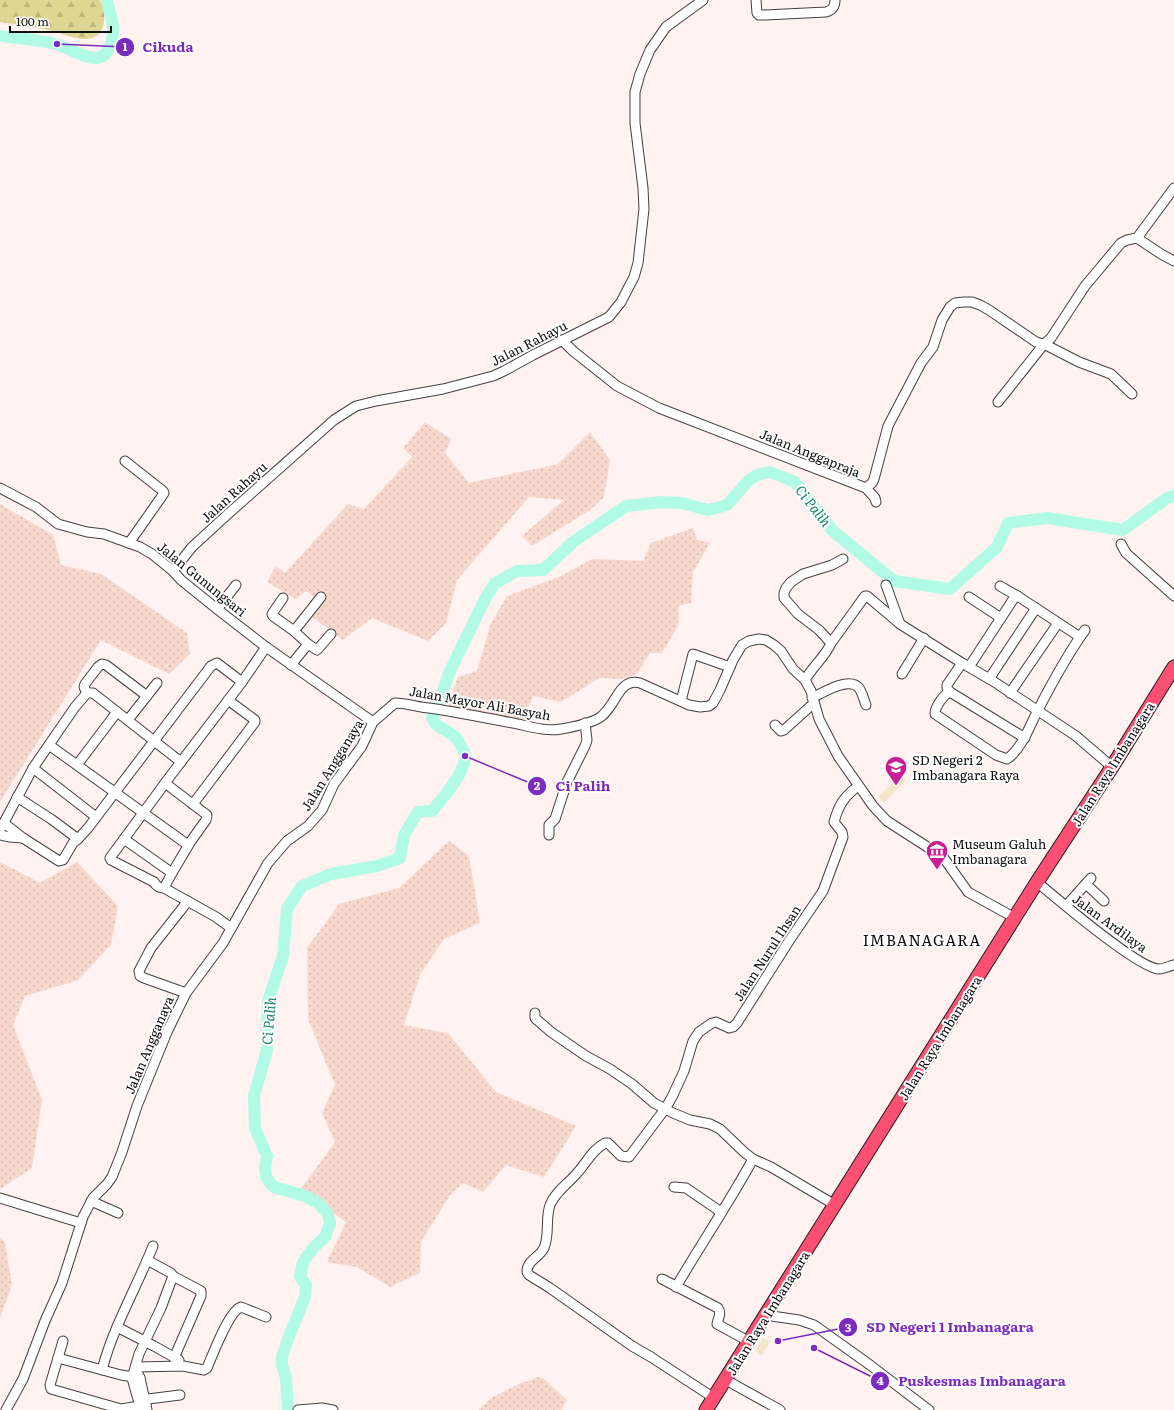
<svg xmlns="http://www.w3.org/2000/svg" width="1174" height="1410" viewBox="0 0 1174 1410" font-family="Literata,serif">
<defs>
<pattern id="farmland-dots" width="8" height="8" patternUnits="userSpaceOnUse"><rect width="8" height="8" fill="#f7d8cd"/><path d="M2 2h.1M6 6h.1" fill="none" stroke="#d3b8af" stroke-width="1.8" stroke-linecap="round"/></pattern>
<pattern id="forest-firs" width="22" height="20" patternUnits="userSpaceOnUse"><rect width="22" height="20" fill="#ded794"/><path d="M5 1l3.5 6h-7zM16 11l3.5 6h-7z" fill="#bdb77e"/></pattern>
</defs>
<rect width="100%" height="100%" fill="#fff2f0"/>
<g fill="url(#farmland-dots)">
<path d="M 425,422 L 451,439 L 445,453 L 469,483 L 558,464 L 590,432 L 610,460 L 604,497 L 590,510 L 532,546 L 522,536 L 564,500 L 529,497 L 457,580 L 446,623 L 428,641 L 372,618 L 343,640 L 312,617 L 320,601 L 306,591 L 296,599 L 267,582 L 276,566 L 285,573 L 348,504 L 364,509 L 412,457 L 403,448 Z"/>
<path d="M 0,504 L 53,535 L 61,565 L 101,574 L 187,633 L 190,654 L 169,674 L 101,640 L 0,802 Z"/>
<path d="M 693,528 L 697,540 L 710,543 L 693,572 L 691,603 L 679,606 L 678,626 L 662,653 L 650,653 L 637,674 L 621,679 L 599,678 L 561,702 L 533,696 L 523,720 L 447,706 L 458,677 L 477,671 L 491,623 L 507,596 L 561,576 L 592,559 L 643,561 L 651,543 Z"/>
<path d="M 449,841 L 469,856 L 480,923 L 444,939 L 420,975 L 404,1025 L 448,1033 L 496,1092 L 576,1126 L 544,1177 L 506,1165 L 483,1192 L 463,1183 L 450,1195 L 421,1242 L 420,1273 L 390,1287 L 357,1267 L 327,1262 L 346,1222 L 301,1189 L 335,1142 L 322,1113 L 335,1085 L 308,1019 L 307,948 L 339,904 L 399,888 Z"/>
<path d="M 0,862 L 40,883 L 77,862 L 118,906 L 111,945 L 78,980 L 25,996 L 13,1025 L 42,1100 L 32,1168 L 0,1189 Z"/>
<path d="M 0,1238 L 5,1243 L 12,1285 L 0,1318 Z"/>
<path d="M 538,1377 L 544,1379 L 567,1400 L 561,1410 L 478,1410 L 493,1397 L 521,1383 L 529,1381 Z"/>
</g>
<path fill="url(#forest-firs)" d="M 0,0 L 100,0 C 107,13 107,38 87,39 C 75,40 63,33 52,31 C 35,27 17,25 0,22 Z"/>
<g fill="#f3e6c9">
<path d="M 900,775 L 906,780 L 884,803 L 878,797 Z"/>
<path d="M 763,1338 L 770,1342 L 762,1355 L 755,1351 Z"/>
</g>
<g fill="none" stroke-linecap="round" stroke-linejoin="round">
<g stroke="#b0fae6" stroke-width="12">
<path d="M 0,36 C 18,39 36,39 55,44 C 68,47 81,58 95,58 C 108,59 113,41 113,30 C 113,20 109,10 107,0"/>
<path d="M 288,1410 L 286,1378 L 282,1365 L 282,1356 L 290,1334 L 305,1297 L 306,1285 L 300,1277 L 303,1262 L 314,1247 L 325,1237 L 330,1223 L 328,1214 L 318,1203 L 305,1196 L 274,1187 L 270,1183 L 266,1177 L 265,1168 L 267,1156 L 255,1128 L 254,1096 L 267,1050 L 268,1001 L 283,956 L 287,909 L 302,886 L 331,874 L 377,866 L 400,858 L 404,835 L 418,812 L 432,811 C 442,799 466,772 465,756 C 464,749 459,742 455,737 C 446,729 437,729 432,718 L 441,697 L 449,673 L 486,597 L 495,583 L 517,571 L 543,570 L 573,542 L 626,506 L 662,502 L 682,503 L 708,510 L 727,505 L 749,480 L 757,475 L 770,472 L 795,482 L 833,531 L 894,581 L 950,589 L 997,547 L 1008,523 L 1047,518 L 1123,530 L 1167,498 L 1174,496"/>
</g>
<g stroke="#414141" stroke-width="11">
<g id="minor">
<path d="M 756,0 L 757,13 L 759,15 L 765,15 L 826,12 C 833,10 835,6 835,0"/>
<path d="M 1137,238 L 1174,188"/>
<path d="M 562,340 L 573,351 L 617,386 L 659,408 L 866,488 L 872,483 L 874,479 L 888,426 L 921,363 L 933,347 L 942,320 L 950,307 L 955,303 L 964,302 L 972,302 L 980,305 L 989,310 L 1036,342 L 1044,344 L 1051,338 L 1085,286 L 1121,243 L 1127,240 L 1137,238 L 1161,254 L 1174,261"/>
<path d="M 998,402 L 1044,344 L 1079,362 L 1111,374 L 1132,394"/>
<path d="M 125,461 L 163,491 L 164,493 L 160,499 L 129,543"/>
<path d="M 0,488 L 36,507 L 58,524 L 87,532 L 104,534 L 140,547 L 152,554 L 173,571 L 181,580 L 217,609 L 266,647 L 373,722"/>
<path d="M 866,488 L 875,498 L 876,502"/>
<path d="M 1121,544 L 1126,553 L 1174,596"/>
<path d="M 173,571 L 192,547 L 228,514 L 334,420 L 356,406 L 376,401 L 443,389 L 493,376 L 504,371 L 533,355 L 609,317 L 621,302 L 634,277 L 638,263 L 644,209 L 643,188 L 635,123 L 635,92 L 640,74 L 650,50 L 666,27 L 703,0"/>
<path d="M 886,585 L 900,624 L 962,663 L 993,681 L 1076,736 L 1112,767"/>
<path d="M 1000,586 L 1019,597 L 1080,637"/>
<path d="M 969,597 L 1001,618"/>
<path d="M 283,598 L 272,614 L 273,616 L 294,631"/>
<path d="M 217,609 L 236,585"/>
<path d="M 831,643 L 865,596 L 867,596 L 899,623"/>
<path d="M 308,644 L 317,650 L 331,634"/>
<path d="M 962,663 L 947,685 L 947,688 L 950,692 C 943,695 935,707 935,714 L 996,755 L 1007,759 C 1022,749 1030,725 1038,710 C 1052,683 1067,655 1085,630"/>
<path d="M 291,665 L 308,644 L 294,631 L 321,597"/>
<path d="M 969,667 L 1016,595"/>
<path d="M 902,674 L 924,638"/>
<path d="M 989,679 L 1036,608"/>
<path d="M 805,680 C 812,667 826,656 831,643 L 819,630 L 798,614 L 784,598 L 784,593 L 786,588 L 791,582 L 803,574 L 832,565 L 843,559"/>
<path d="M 950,692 L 1025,738"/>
<path d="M 87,693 L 84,687 L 85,684 L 98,667 L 102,664 L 106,665 L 147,696"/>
<path d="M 1010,693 L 1058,623"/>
<path d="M 812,698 C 822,693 849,676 859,688 C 862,692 864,700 866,705"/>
<path d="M 681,701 L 693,654 L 730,667"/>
<path d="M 128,720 L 157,683"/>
<path d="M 775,725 L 781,731 L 784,730 L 814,703"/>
<path d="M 49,745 L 188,845"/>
<path d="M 77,765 L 117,712"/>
<path d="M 33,768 L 96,817"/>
<path d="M 193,804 L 255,722 L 255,720 L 228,700"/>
<path d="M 4,823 L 23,838 L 59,861 L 63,860 L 73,843 L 78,839 L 51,819 L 17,797"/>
<path d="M 0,830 L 33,768 L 75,707 L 87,693 L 93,693 L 181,762"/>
<path d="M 0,835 L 10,837 L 23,838"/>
<path d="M 549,835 L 549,825 L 555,819 L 567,782 L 585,746 L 587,740 L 585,723"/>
<path d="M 78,839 L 88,828 L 211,666 L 217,663 L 242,682"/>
<path d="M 124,839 L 172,873 L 191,841 L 206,820 L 207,815 L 165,783"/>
<path d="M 172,873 L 164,888 C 159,888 156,886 154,882 L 111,860 L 110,858 L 171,775 L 242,682 L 266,647"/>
<path d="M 1037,882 C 1056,898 1139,969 1159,969 C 1164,969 1169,966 1174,965"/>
<path d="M 1086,884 L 1104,901"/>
<path d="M 164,888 L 216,917 L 231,928"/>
<path d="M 1066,906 L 1091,878"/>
<path d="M 186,993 L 144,978 L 140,976 L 139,971 L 151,948 L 188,901"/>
<path d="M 535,1013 L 535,1018 L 551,1032 L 586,1056 L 610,1069 L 632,1084 L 654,1103 L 673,1113 L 690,1120 L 710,1124 L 720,1129 L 744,1152 L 753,1159 L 771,1167 L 835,1205"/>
<path d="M 674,1187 L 686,1188 L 721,1212"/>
<path d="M 0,1198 L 81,1223"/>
<path d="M 91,1201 L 118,1213"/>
<path d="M 173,1276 L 201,1291 L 201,1296 L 174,1358"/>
<path d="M 662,1279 L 718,1308 C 722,1314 718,1318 717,1324 L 750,1342"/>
<path d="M 676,1287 C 701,1244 729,1203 753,1159"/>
<path d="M 765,1315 L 799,1320 L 814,1325 L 870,1365 L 929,1410"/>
<path d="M 117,1327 L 154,1346 L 179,1360"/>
<path d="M 63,1341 L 50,1385 L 51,1389 L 121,1409 L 146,1405"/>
<path d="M 58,1358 L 121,1375 L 140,1378"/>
<path d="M 136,1367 L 183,1366 L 204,1370 L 207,1368 C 213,1354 229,1311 241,1307 L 266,1317"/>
<path d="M 102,1370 C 113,1327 137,1287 153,1246"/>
<path d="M 137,1372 L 140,1378 L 147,1410"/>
<path d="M 726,1380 L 780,1410"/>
<path d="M 714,1398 L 651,1357 L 632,1346 L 550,1288 L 529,1275 L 527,1272 C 527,1260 539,1258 544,1248 C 550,1234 545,1219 550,1205 C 555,1192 569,1183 578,1172 C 587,1162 592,1150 605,1143 L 608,1143 L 621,1156 L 629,1157 L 665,1109 L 672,1097 L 684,1071 L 693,1041 L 699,1032 L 712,1023 L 716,1022 L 729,1028 L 733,1027 L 737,1023 L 789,941 L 823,891 L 843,837 L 842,832 L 834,822 C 839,804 844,797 858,786"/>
<path d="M 140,1400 L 180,1395"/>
<path d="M 6,1410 L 23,1379 L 45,1321 L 62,1283 L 83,1217 L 93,1198 L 107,1184 L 112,1177 L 122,1152 L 137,1106 L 167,1032 L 186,993 L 223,943 L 268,863 L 287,841 L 308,826 L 322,810 L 334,784 L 362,746 L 373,722 L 395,703 C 407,703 417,707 429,708 C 457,712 485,718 513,723 C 528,726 546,732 561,729 C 573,727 589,724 599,718 C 616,708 618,677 640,683 L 689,705 L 700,707 L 709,706 L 713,703 L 720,690 L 733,660 L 742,645 L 749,641 L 759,639 L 766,640 L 774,645 L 781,651 L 793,669 L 805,680 L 811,691 L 819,719 L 838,756 L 873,806 L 887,821 L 943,857 L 968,892 L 1015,918"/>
<path d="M 141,1410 L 132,1378 L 139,1354 L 161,1308 L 173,1276 L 171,1273 L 147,1260"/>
<path d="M 298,1410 L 322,1408 L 333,1410"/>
</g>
</g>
<g stroke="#1f1f1f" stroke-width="15">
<path id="highway" d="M 706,1410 L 1037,882 L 1112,767 L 1174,667"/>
</g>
<use href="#minor" stroke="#fff" stroke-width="9"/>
<use href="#highway" stroke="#fd4f71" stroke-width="13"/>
</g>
<defs>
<g id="school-pin" transform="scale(1.15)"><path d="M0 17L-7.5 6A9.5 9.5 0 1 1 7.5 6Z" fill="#c81d94" stroke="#fff"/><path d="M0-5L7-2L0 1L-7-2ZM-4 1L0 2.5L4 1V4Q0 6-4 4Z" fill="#fff"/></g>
<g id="museum-pin" transform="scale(1.15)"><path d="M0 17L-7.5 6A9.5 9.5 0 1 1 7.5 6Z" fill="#c81d94" stroke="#fff"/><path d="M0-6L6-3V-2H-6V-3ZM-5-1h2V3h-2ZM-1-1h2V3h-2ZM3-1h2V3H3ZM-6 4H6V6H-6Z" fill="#fff"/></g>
</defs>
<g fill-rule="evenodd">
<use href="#school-pin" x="896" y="767"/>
<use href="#museum-pin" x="937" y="851"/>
</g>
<g text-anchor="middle" stroke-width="4" stroke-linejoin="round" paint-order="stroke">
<g font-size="13" fill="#0e0e0e" stroke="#fff">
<text transform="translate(529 343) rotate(-27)" y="5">Jalan Rahayu</text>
<text transform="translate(810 453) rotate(22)" y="5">Jalan Anggapraja</text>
<text transform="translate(234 492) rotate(-42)" y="5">Jalan Rahayu</text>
<text transform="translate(202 579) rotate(39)" y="5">Jalan Gunungsari</text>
<text transform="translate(480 703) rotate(10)" y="5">Jalan Mayor Ali Basyah</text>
<text transform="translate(1113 764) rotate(-58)" y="5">Jalan Raya Imbanagara</text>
<text transform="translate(332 765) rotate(-58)" y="5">Jalan Angganaya</text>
<text transform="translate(1110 923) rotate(36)" y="5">Jalan Ardilaya</text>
<text transform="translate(767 953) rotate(-57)" y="5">Jalan Nurul Ihsan</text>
<text transform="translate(940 1038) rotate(-58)" y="5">Jalan Raya Imbanagara</text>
<text transform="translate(149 1045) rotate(-67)" y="5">Jalan Angganaya</text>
<text transform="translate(768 1313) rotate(-58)" y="5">Jalan Raya Imbanagara</text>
</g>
<g font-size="13" fill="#0e0e0e" stroke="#fff" text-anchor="start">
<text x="912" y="765">SD Negeri 2<tspan x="912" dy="15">Imbanagara Raya</tspan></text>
<text x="952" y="849">Museum Galuh<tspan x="952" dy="15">Imbanagara</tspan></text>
</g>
<g font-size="14" font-style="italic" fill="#10836a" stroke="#fff">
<text transform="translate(813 506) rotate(52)" y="5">Ci Palih</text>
<text transform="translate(269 1021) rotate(-85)" y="5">Ci Palih</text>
</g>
<g font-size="15" letter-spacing="1" fill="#0e0e0e" stroke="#fff">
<text x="922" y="946">IMBANAGARA</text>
</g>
</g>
<path fill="none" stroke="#7b2cbf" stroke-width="1.5" d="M57 44L125 47M465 756L537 786M778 1341L848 1327M814 1348L880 1381"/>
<g fill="#7b2cbf" stroke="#fff" stroke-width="1.5">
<circle cx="57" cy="44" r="4"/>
<circle cx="465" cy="756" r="4"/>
<circle cx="778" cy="1341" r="4"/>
<circle cx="814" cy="1348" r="4"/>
<circle cx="125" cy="47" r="10"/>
<circle cx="537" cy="786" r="10"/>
<circle cx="848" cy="1327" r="10"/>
<circle cx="880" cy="1381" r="10"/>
</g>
<g font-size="12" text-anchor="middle" font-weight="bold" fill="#fff">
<text x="125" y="51">1</text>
<text x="537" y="790">2</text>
<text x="848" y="1332">3</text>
<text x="880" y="1385">4</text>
</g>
<g font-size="14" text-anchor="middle" font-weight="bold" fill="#7b2cbf" stroke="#fff" stroke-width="4" stroke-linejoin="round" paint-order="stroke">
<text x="168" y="52">Cikuda</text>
<text x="583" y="791">Ci Palih</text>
<text x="950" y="1332">SD Negeri 1 Imbanagara</text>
<text x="982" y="1386">Puskesmas Imbanagara</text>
</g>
<path d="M10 26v6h101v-6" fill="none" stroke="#0e0e0e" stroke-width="2"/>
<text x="16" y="26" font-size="12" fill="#0e0e0e" stroke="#ffffff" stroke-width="3" paint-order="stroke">100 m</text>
</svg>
